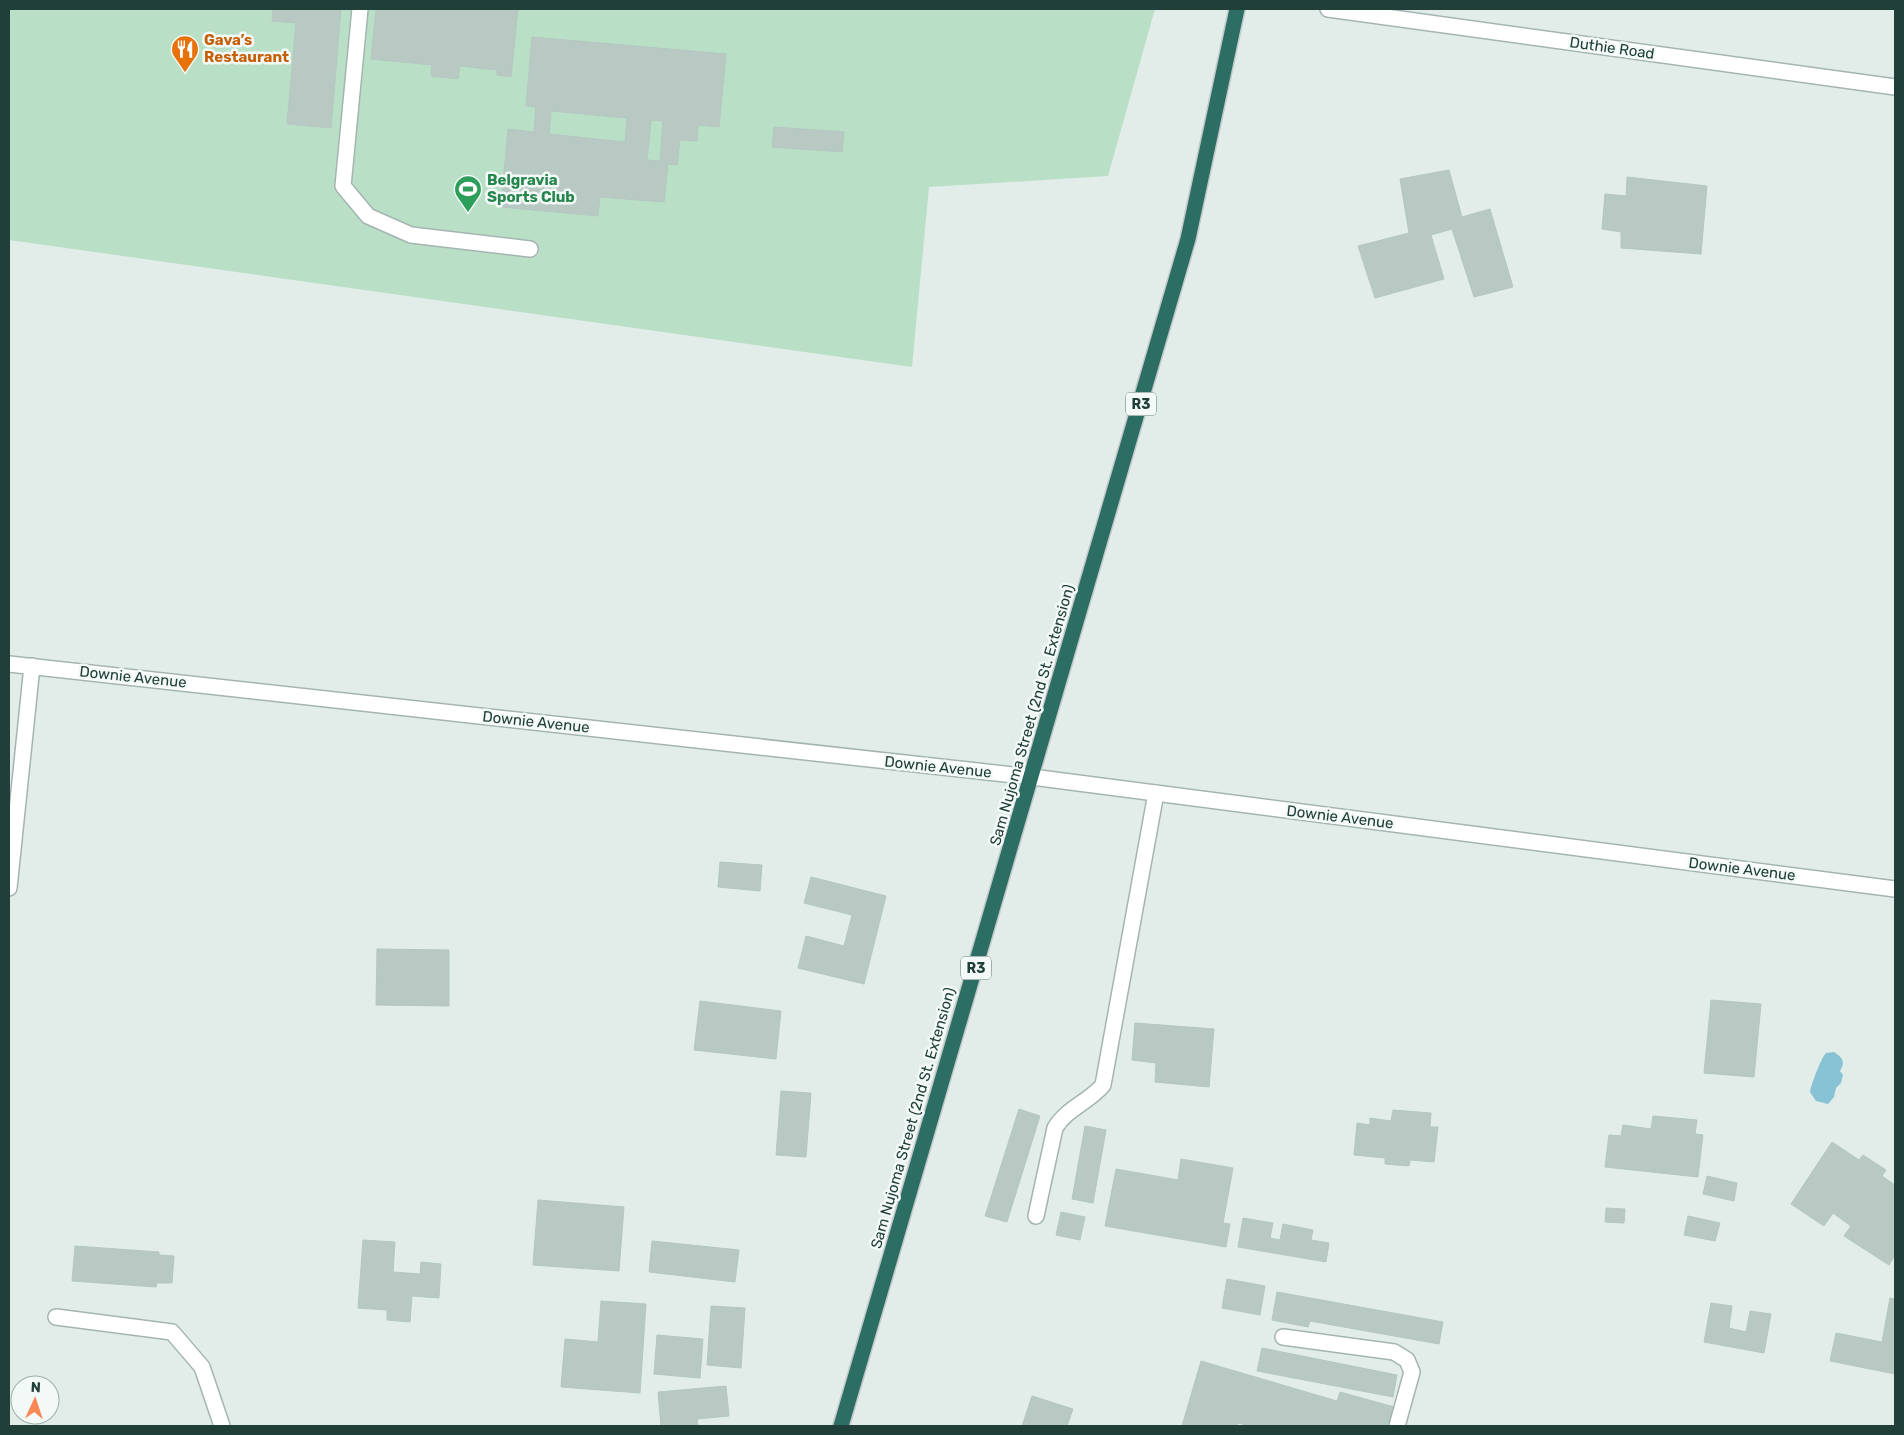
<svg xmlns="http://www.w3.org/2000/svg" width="1904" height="1435" viewBox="0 0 1904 1435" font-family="Rubik,sans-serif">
<rect width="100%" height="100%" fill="#e2ede9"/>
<path fill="#badfc7" d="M 9,9 L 1155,9 L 1108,176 L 929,187 L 912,367 L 9,240 Z"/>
<path fill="#88c3d5" d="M 1834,1052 C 1842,1057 1846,1062 1840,1071 L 1843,1075 L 1841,1083 L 1836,1088 L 1834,1097 L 1828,1104 L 1816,1101 L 1810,1092 C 1811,1085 1821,1058 1826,1053 Z"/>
<g fill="#b8c8c2" stroke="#b4c7c1" fill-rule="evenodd">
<path d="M 273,9 L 341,9 L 331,128 L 287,124 L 296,23 L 272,21 Z"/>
<path d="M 376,9 L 518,9 L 511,77 L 497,75 L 497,70 L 460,66 L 458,79 L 431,76 L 432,65 L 371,59 Z"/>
<path d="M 532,37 L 726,54 L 719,127 L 698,125 L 697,141 L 680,140 L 677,165 L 668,164 L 664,202 L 600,197 L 598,216 L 501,207 L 508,129 L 534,132 L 536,107 L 526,106 ZM 551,111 L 627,118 L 625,142 L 549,134 ZM 651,120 L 663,121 L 660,161 L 647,160 Z"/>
<path d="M 774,127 L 844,132 L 842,152 L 772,147 Z"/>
<path d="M 1449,170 L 1462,217 L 1490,209 L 1513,287 L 1474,297 L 1452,229 L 1431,235 L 1444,279 L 1375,298 L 1358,246 L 1409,233 L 1400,179 Z"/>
<path d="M 1627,177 L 1707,186 L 1701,254 L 1621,248 L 1621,232 L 1602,229 L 1605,194 L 1626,196 Z"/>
<path d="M 720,862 L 762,865 L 760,891 L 718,887 Z"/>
<path d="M 811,877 L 886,896 L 864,984 L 798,968 L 806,936 L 844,946 L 852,915 L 804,903 Z"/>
<path d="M 377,949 L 449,950 L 449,1006 L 376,1005 Z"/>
<path d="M 1711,1000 L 1761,1004 L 1754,1077 L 1704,1073 Z"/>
<path d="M 700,1001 L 781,1011 L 776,1059 L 694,1050 Z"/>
<path d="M 1135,1023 L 1214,1029 L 1209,1087 L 1155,1082 L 1156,1063 L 1132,1060 Z"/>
<path d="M 781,1091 L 811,1093 L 806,1157 L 776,1155 Z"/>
<path d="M 1019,1109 L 1040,1116 L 1007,1222 L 985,1216 Z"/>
<path d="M 1393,1110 L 1431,1113 L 1430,1127 L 1438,1127 L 1434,1162 L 1410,1160 L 1409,1166 L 1385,1164 L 1385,1158 L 1354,1155 L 1357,1123 L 1370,1125 L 1370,1118 L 1391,1121 Z"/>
<path d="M 1653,1116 L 1697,1120 L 1695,1134 L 1703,1135 L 1698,1177 L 1605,1167 L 1609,1135 L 1621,1136 L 1623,1125 L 1651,1129 Z"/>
<path d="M 1085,1126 L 1106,1130 L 1093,1203 L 1072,1199 Z"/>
<path d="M 1832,1142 L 1859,1160 L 1863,1155 L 1886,1170 L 1882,1176 L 1895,1185 L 1895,1255 L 1889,1265 L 1844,1236 L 1851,1226 L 1833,1213 L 1824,1226 L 1791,1204 Z"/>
<path d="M 1181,1159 L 1233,1168 L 1223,1223 L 1230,1224 L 1226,1247 L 1105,1226 L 1116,1169 L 1178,1180 Z"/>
<path d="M 1707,1176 L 1737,1183 L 1734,1201 L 1703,1194 Z"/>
<path d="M 538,1200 L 624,1207 L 619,1271 L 533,1265 Z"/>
<path d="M 1606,1208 L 1625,1209 L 1624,1223 L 1605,1222 Z"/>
<path d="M 1061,1212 L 1085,1217 L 1080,1240 L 1056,1235 Z"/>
<path d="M 1688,1216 L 1720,1223 L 1715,1241 L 1684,1235 Z"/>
<path d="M 1243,1218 L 1273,1223 L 1270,1238 L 1280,1240 L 1283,1224 L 1313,1230 L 1311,1240 L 1329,1243 L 1326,1262 L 1238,1247 Z"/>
<path d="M 363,1240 L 395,1242 L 393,1272 L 420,1274 L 421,1262 L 441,1264 L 439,1298 L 412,1296 L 410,1322 L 387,1320 L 387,1310 L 358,1308 Z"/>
<path d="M 652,1241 L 739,1250 L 735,1282 L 649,1272 Z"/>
<path d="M 75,1246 L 159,1252 L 159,1255 L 174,1256 L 172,1283 L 157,1283 L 156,1287 L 72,1281 Z"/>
<path d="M 1227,1279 L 1265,1286 L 1260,1315 L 1222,1308 Z"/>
<path d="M 1277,1292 L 1443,1322 L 1439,1344 L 1310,1321 L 1308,1327 L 1272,1320 Z"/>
<path d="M 1890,1298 L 1895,1299 L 1895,1374 L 1830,1361 L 1836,1333 L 1882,1342 Z"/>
<path d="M 601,1301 L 646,1304 L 640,1393 L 561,1387 L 565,1339 L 598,1342 Z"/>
<path d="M 1711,1303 L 1732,1306 L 1729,1328 L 1746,1332 L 1750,1311 L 1771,1314 L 1764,1353 L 1704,1342 Z"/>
<path d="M 711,1306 L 745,1308 L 741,1368 L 707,1365 Z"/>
<path d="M 657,1335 L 703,1339 L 700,1378 L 654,1374 Z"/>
<path d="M 1262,1348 L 1397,1375 L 1393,1397 L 1257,1371 Z"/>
<path d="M 1201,1361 L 1337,1401 L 1340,1392 L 1394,1407 L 1388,1426 L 1250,1426 L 1238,1423 L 1237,1426 L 1182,1426 Z"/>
<path d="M 726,1386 L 729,1416 L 697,1419 L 698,1426 L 661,1426 L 658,1392 Z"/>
<path d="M 1032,1396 L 1073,1409 L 1067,1426 L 1022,1426 Z"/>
</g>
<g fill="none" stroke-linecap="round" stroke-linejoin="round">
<g stroke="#a4b5b1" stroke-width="18">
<g id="lane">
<path d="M 360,9 L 343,186 L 368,216 L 411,235 L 530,249"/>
<path d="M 9,888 L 32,666"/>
<path d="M 1036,1216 L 1055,1128 C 1067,1108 1089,1102 1103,1085 L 1156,793"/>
<path d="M 56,1317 L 172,1332 L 202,1367 L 222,1426"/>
<path d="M 1283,1337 L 1394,1352 L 1407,1360 L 1412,1372 L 1397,1426"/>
</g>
</g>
<g stroke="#a4b5b1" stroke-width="18">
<g id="street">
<path d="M 1328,9 L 1895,87"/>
<path d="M 9,664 L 1032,777 L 1895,889"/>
</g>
</g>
<g stroke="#c1c9c8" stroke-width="18">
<path id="highway" d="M 841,1426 L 1188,239 L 1237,9"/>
</g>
<use href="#lane" stroke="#fff" stroke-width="15"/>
<use href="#street" stroke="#fff" stroke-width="15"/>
<use href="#highway" stroke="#2c6d64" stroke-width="15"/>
</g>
<defs>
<g id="restaurant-pin" transform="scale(1.4375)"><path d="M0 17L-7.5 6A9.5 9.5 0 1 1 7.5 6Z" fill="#e8710a" stroke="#f3f9f7"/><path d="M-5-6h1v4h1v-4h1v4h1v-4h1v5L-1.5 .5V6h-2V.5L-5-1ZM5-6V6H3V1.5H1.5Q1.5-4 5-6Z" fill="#fff"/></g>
<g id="stadium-pin" transform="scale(1.4375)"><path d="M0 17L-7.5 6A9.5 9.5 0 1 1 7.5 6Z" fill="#2e9e5b" stroke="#f3f9f7"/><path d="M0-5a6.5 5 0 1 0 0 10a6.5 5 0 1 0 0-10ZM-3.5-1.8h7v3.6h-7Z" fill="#fff"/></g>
</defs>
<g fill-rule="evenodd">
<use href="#restaurant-pin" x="185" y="49"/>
<use href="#stadium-pin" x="468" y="189"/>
</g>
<g text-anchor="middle" stroke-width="5" stroke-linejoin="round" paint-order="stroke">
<g fill="#f3f9f7" stroke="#607772" stroke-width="1">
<rect x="1126" y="392.5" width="30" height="23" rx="4"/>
<rect x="961" y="956.5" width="30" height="23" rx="4"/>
</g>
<g font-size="14" font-weight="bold" fill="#213f39">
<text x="1141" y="409">R3</text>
<text x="976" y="973">R3</text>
</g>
<g font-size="15" font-weight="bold" fill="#c56008" stroke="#f3f9f7" text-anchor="start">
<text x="204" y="45">Gava’s<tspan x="204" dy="17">Restaurant</tspan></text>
</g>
<g font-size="15" fill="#213f39" stroke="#f3f9f7">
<text transform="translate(1612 48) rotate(8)" y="5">Duthie Road</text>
<text transform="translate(133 677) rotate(6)" y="5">Downie Avenue</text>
<text transform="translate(1032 715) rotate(-74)" y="5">Sam Nujoma Street (2nd St. Extension)</text>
<text transform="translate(536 722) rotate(6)" y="5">Downie Avenue</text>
<text transform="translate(938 767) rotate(6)" y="5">Downie Avenue</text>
<text transform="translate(1340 817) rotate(7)" y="5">Downie Avenue</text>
<text transform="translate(1742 869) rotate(7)" y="5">Downie Avenue</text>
<text transform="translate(913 1118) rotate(-74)" y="5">Sam Nujoma Street (2nd St. Extension)</text>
</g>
<g font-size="15" font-weight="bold" fill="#27864d" stroke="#f3f9f7" text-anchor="start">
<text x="487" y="185">Belgravia<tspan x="487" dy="17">Sports Club</tspan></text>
</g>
</g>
<rect width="1904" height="1435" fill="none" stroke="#213f39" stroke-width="20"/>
<g transform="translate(35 1400) rotate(3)"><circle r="24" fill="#f3f9f7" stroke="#9fafab"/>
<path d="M0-4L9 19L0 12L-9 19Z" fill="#f88956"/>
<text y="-8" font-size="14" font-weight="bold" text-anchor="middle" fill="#213f39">N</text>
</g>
</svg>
